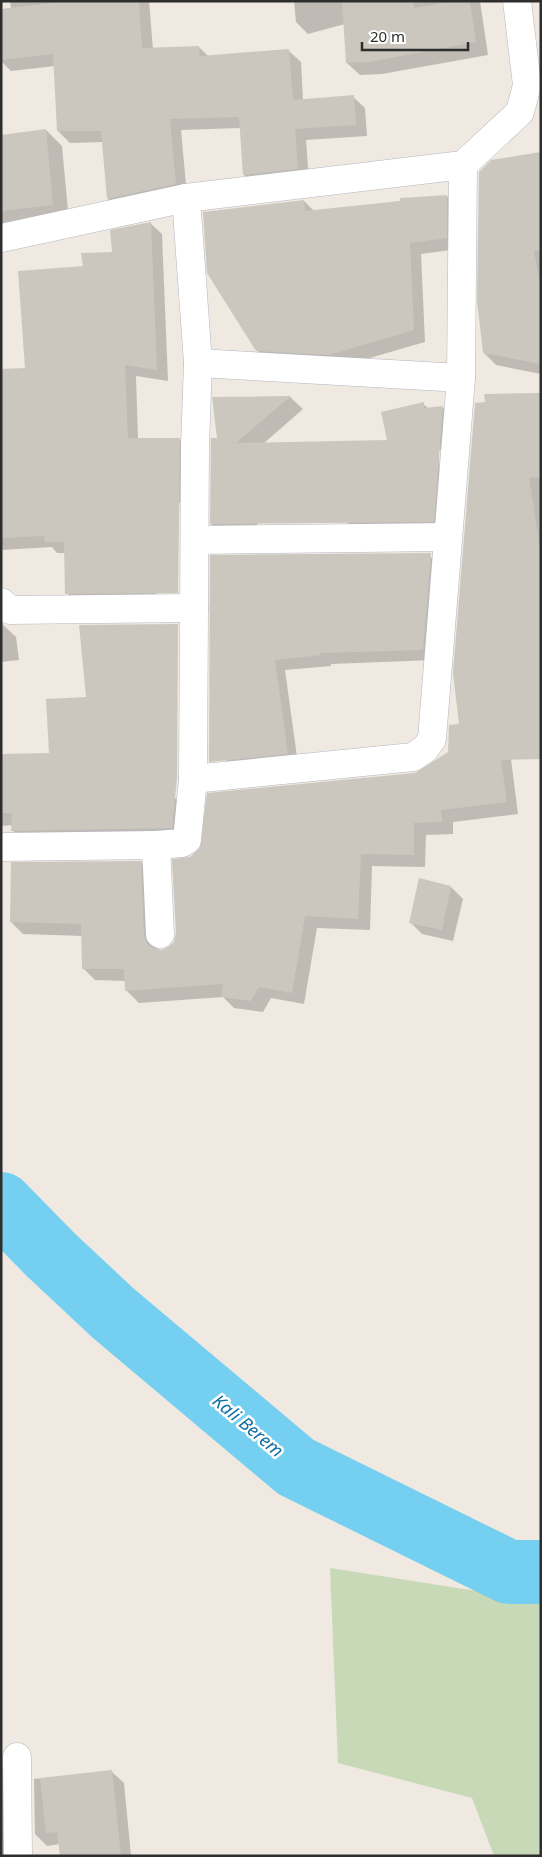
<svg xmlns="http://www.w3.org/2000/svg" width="542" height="1857" viewBox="0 0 542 1857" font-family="'Noto Sans',sans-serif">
<rect width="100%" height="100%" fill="#efe9e1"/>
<path fill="#c8d9b8" d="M 330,1568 L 541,1601 L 541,1856 L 494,1856 L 472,1798 L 338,1763 Z"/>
<g fill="#0003">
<path d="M 10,1 L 149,1 L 153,49 L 199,47 L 208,56 L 289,51 L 301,62 L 303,100 L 353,97 L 365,108 L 367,136 L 306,140 L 309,180 L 256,186 L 244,175 L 241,128 L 181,130 L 187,196 L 120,210 L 108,199 L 103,142 L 70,143 L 58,131 L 55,66 L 11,71 L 1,61 L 1,10 L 11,9 Z"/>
<path d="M 294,1 L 480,1 L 488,55 L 382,74 L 360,75 L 347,63 L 345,24 L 308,34 L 296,22 Z"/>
<path d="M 46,130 L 62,146 L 69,221 L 1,228 L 1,136 Z"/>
<path d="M 541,154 L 541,374 L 496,365 L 484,353 Z"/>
<path d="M 447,196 L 458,207 L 458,249 L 421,254 L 425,342 L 342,366 L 268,362 L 257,350 L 304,201 L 314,211 Z"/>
<path d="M 150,223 L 162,234 L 168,381 L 136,376 L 138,439 L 179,439 L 191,451 L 190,503 L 152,501 L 157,561 L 156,604 L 78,605 L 67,593 L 66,553 L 57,553 L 52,547 L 1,550 L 1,371 L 26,369 L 84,268 L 113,254 Z"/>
<path d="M 541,395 L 541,737 L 496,641 L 518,814 L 453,822 L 453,834 L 426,835 L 425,867 L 372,866 L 370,930 L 317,928 L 304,1004 L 271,998 L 263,1012 L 234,1008 L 223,997 L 139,1003 L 127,991 L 126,981 L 95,980 L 83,968 L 83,936 L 23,934 L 11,922 L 141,862 L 153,874 L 156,948 L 161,951 L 169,948 L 175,942 L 190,858 L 415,774 L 449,753 L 460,725 Z"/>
<path d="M 290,397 L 303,409 L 263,444 L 388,441 L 423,404 L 429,409 L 443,408 L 455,420 L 453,449 L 439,450 L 440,534 L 360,535 L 347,522 L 256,502 L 258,536 L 224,537 L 211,524 L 218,439 L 214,398 Z"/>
<path d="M 299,556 L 430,556 L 441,567 L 434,660 L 331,664 L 331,666 L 285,670 L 298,764 L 236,770 L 226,760 Z"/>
<path d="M 1,623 L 16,637 L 19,660 L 1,662 Z"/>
<path d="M 1,756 L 163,799 L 175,798 L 187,810 L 184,840 L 25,843 L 13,831 L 13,825 L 1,826 Z"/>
<path d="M 451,887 L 463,899 L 453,941 L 422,934 L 410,922 Z"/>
<path d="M 1,1765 L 8,1772 L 16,1856 L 1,1856 Z"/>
<path d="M 112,1772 L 124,1783 L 131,1856 L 61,1856 L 60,1844 L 47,1846 L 35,1834 L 34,1779 Z"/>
</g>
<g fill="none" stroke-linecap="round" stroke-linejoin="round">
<path stroke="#75cff0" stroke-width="64" d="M 1,1204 L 50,1254 L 113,1313 L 296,1467 L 509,1572 L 541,1572"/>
</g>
<g fill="#cbc7bf">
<path d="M 66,1 L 139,1 L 142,48 L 199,46 L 200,56 L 289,49 L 293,100 L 354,95 L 356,125 L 295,129 L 298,169 L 243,175 L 239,117 L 170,119 L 176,184 L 107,199 L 101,131 L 57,131 L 53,54 L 1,60 L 1,9 Z"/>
<path d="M 342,1 L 413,1 L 414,8 L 454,1 L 470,1 L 476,42 L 369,62 L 346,63 Z"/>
<path d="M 46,129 L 53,205 L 1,211 L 1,135 Z"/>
<path d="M 541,152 L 541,251 L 534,251 L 541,288 L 541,364 L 483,353 L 477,301 L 479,172 L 491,160 Z"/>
<path d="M 447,195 L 447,238 L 410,243 L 414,330 L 329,355 L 256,351 L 207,273 L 203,212 L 304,200 L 305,211 L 400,201 L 400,198 Z"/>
<path d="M 151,222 L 157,370 L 125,365 L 128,438 L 180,438 L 178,593 L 65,594 L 64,542 L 45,542 L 44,536 L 1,538 L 1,369 L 25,368 L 18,271 L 83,266 L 81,253 L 112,252 L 110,230 Z"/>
<path d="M 541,393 L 541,477 L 529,478 L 541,553 L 541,759 L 501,760 L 507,802 L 441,810 L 442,822 L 414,823 L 414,855 L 361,854 L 358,919 L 305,916 L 292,993 L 259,987 L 251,1001 L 221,997 L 223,984 L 125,991 L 124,969 L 82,969 L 81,924 L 10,922 L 11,862 L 141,861 L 144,935 L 147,943 L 153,948 L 161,950 L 168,947 L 174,942 L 176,933 L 172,859 L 190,857 L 200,848 L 207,793 L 415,773 L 448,752 L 449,725 L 459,724 L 453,673 L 475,403 L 485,402 L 484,394 Z"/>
<path d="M 291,396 L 236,443 L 387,440 L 381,412 L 424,402 L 424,408 L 443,406 L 434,522 L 210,524 L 211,438 L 217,438 L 212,397 Z"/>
<path d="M 431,553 L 423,650 L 320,653 L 321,655 L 275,660 L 288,754 L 209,762 L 210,555 Z"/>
<path d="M 178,624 L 177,778 L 172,828 L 11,831 L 12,813 L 1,813 L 1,754 L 49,753 L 46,699 L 86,697 L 79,625 Z"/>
<path d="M 419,878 L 451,886 L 442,930 L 409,923 Z"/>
<path d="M 112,1770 L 121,1856 L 60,1856 L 57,1832 L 46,1833 L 40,1778 Z"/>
</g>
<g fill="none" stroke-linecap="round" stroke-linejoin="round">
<g stroke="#b4b7c1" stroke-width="29">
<g id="minor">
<path d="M 1,238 L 186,198 L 463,165 L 520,112 L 527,85 L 517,1"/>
<path d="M 198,363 L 461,378"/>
<path d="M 195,540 L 448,537"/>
<path d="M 1,602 L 10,610 L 194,608"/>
<path d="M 193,779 L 413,757 L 425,749 L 432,739 L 461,378 L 463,165"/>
<path d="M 1,847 L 156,845"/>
<path d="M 160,934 L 156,845 L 182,843 L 187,840 L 193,779 L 195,446 L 198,363 L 186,198"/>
<path d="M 17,1757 L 18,1856"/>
</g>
</g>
<use href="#minor" stroke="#fff" stroke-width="28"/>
</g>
<g text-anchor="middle" stroke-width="5" stroke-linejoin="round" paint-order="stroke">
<g font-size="18" font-style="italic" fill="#0d6fa3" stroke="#fff">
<text transform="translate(248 1426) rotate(40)" y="6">Kali Berem</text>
</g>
</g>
<rect width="542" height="1857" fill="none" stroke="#2e2e2e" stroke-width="5"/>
<path d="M362 42v8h106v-8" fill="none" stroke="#2e2e2e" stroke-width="2.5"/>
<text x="370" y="42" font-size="15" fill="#2e2e2e" stroke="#ffffff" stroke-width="4" paint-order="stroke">20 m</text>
</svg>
